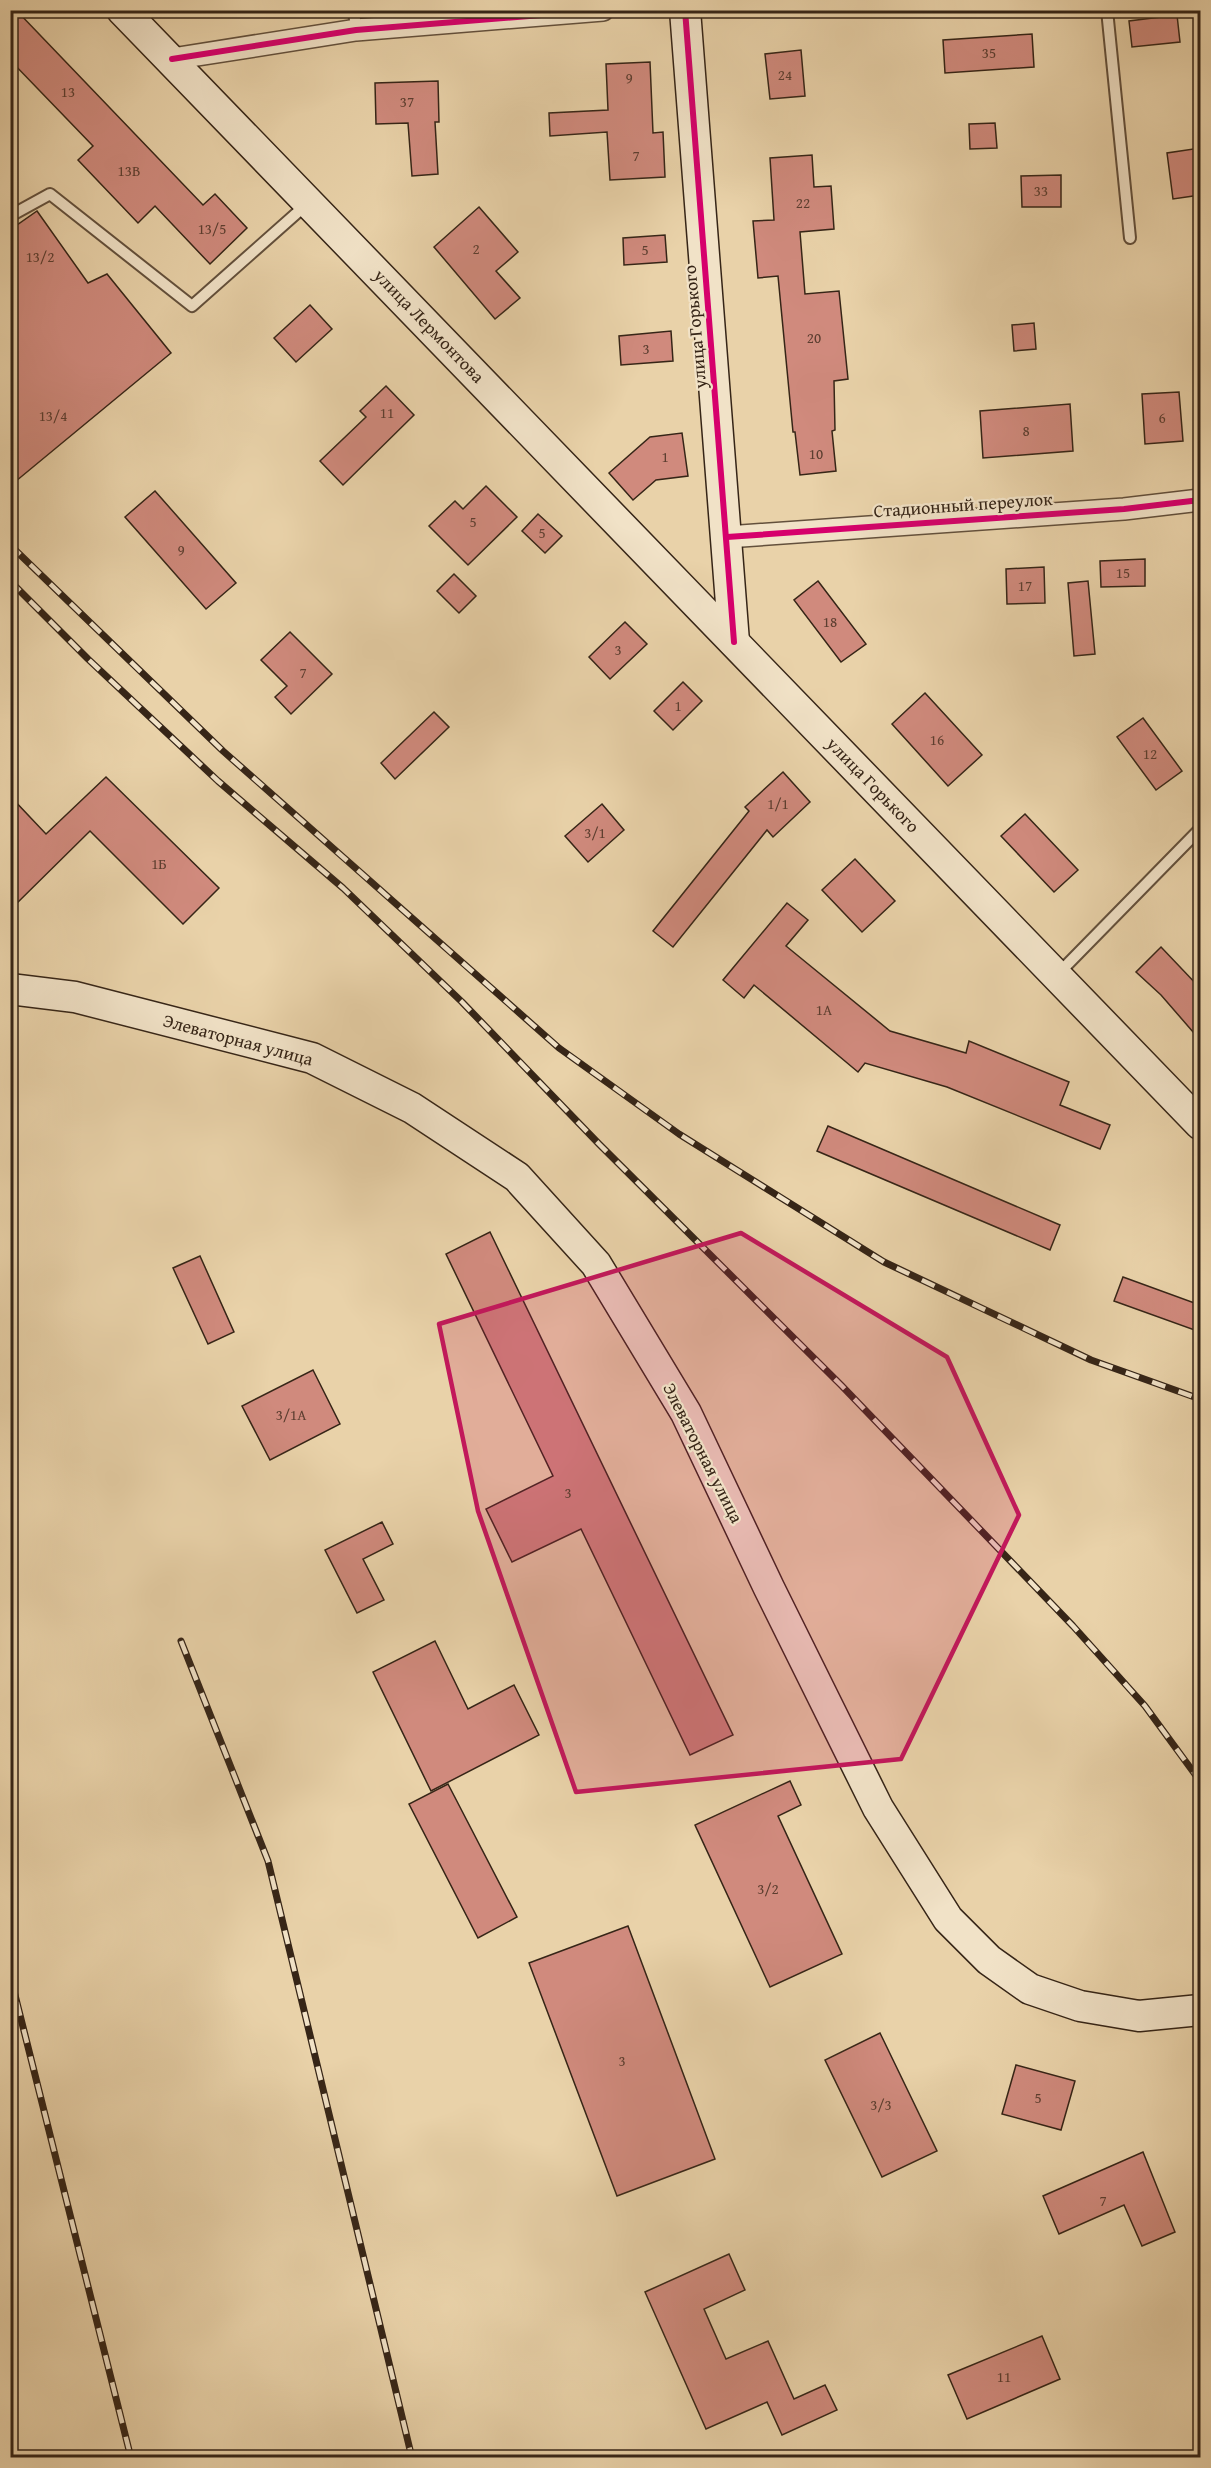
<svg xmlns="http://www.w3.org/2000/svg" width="1211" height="2468" viewBox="0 0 1211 2468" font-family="'Gentium Book Plus',serif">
<rect width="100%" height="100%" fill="#e9d2a9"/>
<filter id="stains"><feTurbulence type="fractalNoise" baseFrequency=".00333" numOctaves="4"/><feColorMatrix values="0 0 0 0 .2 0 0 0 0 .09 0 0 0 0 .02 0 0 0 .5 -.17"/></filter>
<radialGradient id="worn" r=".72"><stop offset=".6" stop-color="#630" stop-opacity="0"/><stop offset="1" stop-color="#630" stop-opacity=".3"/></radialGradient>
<g fill="#d08a7d" stroke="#362517" stroke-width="1.5">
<path d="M 10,10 L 16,10 L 203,205 L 215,194 L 247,228 L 210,264 L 155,206 L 138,223 L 78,160 L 93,146 L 10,60 Z"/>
<path d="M 1177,15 L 1180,42 L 1132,47 L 1129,21 Z"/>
<path d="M 1032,34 L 1034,67 L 945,73 L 943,40 Z"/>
<path d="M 801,50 L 805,96 L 770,99 L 765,54 Z"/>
<path d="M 650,62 L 653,133 L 663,132 L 665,177 L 610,180 L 607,132 L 550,136 L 549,113 L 608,110 L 606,64 Z"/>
<path d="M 438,81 L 439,122 L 435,122 L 438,174 L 412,176 L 408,123 L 376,124 L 375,83 Z"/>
<path d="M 995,123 L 997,148 L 970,149 L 969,124 Z"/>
<path d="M 1200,148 L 1200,195 L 1173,199 L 1167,153 Z"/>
<path d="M 812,155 L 814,187 L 831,186 L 834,229 L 800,232 L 805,294 L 839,291 L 848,379 L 834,381 L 835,430 L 832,431 L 836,471 L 800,475 L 795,432 L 793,432 L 778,276 L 758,278 L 753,221 L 774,220 L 770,158 Z"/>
<path d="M 1061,175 L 1061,207 L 1022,207 L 1021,176 Z"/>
<path d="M 479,207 L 518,252 L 496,271 L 520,298 L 495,319 L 434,247 Z"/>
<path d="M 37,211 L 88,283 L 107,274 L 171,353 L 10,486 L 10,230 Z"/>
<path d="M 665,235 L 667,262 L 624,265 L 623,238 Z"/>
<path d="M 310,305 L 332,329 L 296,362 L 274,338 Z"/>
<path d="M 1034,323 L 1036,349 L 1014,351 L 1012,325 Z"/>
<path d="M 671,331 L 673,361 L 621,365 L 619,336 Z"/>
<path d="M 386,386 L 414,415 L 343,485 L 320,461 L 366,417 L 360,411 Z"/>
<path d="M 1179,392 L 1183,441 L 1145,444 L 1142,394 Z"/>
<path d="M 1070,404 L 1073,451 L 983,458 L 980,411 Z"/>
<path d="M 682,433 L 688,476 L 656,480 L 633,500 L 609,473 L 650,437 Z"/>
<path d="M 486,486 L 517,517 L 468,565 L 429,526 L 455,501 L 463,509 Z"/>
<path d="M 155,491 L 236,583 L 206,609 L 125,517 Z"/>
<path d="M 538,514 L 562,536 L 545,553 L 522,531 Z"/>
<path d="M 1145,559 L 1145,586 L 1101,587 L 1100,561 Z"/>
<path d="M 1044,567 L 1045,603 L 1007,604 L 1006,569 Z"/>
<path d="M 454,574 L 476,596 L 459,613 L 437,591 Z"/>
<path d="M 818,581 L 866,644 L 841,662 L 794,600 Z"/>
<path d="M 1088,581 L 1095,654 L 1074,656 L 1068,583 Z"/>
<path d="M 625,622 L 647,644 L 610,679 L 589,657 Z"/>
<path d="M 290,632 L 332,674 L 291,714 L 275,697 L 287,686 L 261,660 Z"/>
<path d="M 683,682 L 702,701 L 673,730 L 654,711 Z"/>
<path d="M 925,693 L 982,755 L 948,786 L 892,724 Z"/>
<path d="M 434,712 L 449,727 L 395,779 L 381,763 Z"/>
<path d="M 1143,718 L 1182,771 L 1156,790 L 1117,737 Z"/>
<path d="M 783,772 L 810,802 L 773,837 L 767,830 L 673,947 L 653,931 L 749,811 L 745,807 Z"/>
<path d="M 106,777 L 219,888 L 183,924 L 90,831 L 10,910 L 10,796 L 46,834 Z"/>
<path d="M 602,804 L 624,830 L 588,862 L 565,836 Z"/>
<path d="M 1025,814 L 1078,870 L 1054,892 L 1001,836 Z"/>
<path d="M 855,859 L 895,901 L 862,932 L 822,890 Z"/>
<path d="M 787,903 L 808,920 L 786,946 L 890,1031 L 966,1053 L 969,1041 L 1069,1082 L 1060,1105 L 1110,1125 L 1100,1149 L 947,1087 L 865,1063 L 858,1072 L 754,985 L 744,998 L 723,980 Z"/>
<path d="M 1161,947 L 1200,988 L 1200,1040 L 1161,995 L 1136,972 Z"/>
<path d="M 828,1126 L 1060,1225 L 1050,1250 L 817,1151 Z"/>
<path d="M 490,1232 L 733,1735 L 690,1755 L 581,1529 L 512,1562 L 486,1509 L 553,1476 L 446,1254 Z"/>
<path d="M 200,1256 L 234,1332 L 208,1344 L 173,1268 Z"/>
<path d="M 1123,1277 L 1200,1305 L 1200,1332 L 1114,1301 Z"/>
<path d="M 313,1370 L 340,1424 L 270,1460 L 242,1406 Z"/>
<path d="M 382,1522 L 393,1544 L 363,1559 L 384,1600 L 357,1613 L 325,1550 Z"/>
<path d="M 435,1641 L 468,1709 L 514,1685 L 539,1735 L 431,1791 L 373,1672 Z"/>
<path d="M 790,1781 L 801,1805 L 778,1816 L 842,1954 L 770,1987 L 695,1825 Z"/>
<path d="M 448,1784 L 517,1917 L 478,1938 L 409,1804 Z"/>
<path d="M 628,1926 L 715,2159 L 617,2196 L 529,1963 Z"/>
<path d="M 880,2033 L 937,2151 L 882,2177 L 825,2060 Z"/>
<path d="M 1016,2065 L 1075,2081 L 1061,2130 L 1002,2114 Z"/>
<path d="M 1143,2152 L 1175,2232 L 1142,2246 L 1124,2205 L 1059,2234 L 1043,2196 Z"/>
<path d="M 729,2254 L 745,2290 L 704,2309 L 726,2359 L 768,2341 L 794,2399 L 825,2385 L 837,2410 L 782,2435 L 767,2402 L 706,2429 L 645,2292 Z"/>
<path d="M 1042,2336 L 1060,2379 L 967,2419 L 948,2375 Z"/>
</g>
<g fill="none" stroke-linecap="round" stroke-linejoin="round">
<g stroke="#63503c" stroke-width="14">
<g id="lane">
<path d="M 354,10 L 356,30"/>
<path d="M 1107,10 L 1130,238"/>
<path d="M 10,216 L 50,194 L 192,306 L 307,204"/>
<path d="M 1057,975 L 1200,829"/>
</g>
</g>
<g stroke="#63503c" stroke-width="24">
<g id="street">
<path d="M 172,59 L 356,30 L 603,10"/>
<path d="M 727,537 L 1124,509 L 1200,500"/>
</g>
</g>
<g stroke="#362517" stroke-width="33">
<g id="secondary">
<path d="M 122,10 L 1200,1124"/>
<path d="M 685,10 L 734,642"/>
<path d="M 10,989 L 75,997 L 312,1058 L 412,1108 L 517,1177 L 596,1264 L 686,1413 L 769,1588 L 878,1808 L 948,1919 L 989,1960 L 1030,1989 L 1080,2006 L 1139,2016 L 1200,2010"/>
</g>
</g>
<use href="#lane" stroke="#f1e2c7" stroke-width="10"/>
<use href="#street" stroke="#f1e2c7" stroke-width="21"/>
<use href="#secondary" stroke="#f1e2c7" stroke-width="30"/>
<g stroke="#362517" stroke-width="7">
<g id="rail">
<path d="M 10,545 L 223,751 L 559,1048 L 679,1134 L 884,1262 L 1091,1360 L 1200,1399"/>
<path d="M 10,581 L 88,659 L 218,781 L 343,888 L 462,1002 L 599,1144 L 841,1385 L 1073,1626 L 1145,1706 L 1200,1781"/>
<path d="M 181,1641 L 268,1861 L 412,2458"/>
<path d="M 10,1975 L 131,2458"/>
</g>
</g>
<use href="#rail" stroke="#f1e2c7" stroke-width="4.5" stroke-dasharray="14" stroke-linecap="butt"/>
<g stroke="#f1e2c7" stroke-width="10">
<g id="cycleway">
<path d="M 685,10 L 734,642"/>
<path d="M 172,59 L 356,30 L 603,10"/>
<path d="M 727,537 L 1124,509 L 1200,500"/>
</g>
</g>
<use href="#cycleway" stroke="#d6006c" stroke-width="6"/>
</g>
<path fill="#c2185b" fill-opacity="0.2" stroke="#c2185b" stroke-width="4.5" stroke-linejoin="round" d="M 741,1233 L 947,1357 L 1019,1515 L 901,1759 L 576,1792 L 478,1511 L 439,1324 Z"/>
<g text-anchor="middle" stroke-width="4.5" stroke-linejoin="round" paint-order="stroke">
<g font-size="15" fill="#5c3e30">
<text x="989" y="58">35</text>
<text x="785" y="80">24</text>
<text x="629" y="83">9</text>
<text x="68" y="97">13</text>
<text x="407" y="107">37</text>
<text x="636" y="161">7</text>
<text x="129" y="176">13В</text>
<text x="1041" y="196">33</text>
<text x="803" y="208">22</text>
<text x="212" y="234">13/5</text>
<text x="476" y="254">2</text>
<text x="645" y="255">5</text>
<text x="40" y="262">13/2</text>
<text x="814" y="343">20</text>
<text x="646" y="354">3</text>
<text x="387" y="418">11</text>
<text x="53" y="421">13/4</text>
<text x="1162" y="423">6</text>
<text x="1026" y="436">8</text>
<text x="816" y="459">10</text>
<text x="665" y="462">1</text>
<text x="473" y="527">5</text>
<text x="542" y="538">5</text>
<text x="181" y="555">9</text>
<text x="1123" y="578">15</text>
<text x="1025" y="591">17</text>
<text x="830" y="627">18</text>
<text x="618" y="655">3</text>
<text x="303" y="678">7</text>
<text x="678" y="711">1</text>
<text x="937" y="745">16</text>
<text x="1150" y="759">12</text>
<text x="778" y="809">1/1</text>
<text x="595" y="838">3/1</text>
<text x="159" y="869">1Б</text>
<text x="824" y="1015">1А</text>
<text x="291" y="1420">3/1А</text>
<text x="568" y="1498">3</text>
<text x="768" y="1894">3/2</text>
<text x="622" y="2066">3</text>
<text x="1038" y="2103">5</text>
<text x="881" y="2110">3/3</text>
<text x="1103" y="2206">7</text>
<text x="1004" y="2382">11</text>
</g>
<g font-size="18" fill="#362517" stroke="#f1e2c7">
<text transform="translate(429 326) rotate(46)" y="6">улица Лермонтова</text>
<text transform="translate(695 327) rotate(-95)" y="6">улица Горького</text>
<text transform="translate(963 505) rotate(-4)" y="6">Стадионный переулок</text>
<text transform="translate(873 785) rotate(46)" y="6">улица Горького</text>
<text transform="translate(238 1040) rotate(15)" y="6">Элеваторная улица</text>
<text transform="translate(703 1453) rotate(63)" y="6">Элеваторная улица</text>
</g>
</g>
<rect width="1211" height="2468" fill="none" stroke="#e9d2a9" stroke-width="36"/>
<rect x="12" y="12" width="1187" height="2444" fill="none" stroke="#362517" stroke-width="3"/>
<rect x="18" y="18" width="1175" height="2432" fill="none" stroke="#362517" stroke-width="1.5"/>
<rect width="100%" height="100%" filter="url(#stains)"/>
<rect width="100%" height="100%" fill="url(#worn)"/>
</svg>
